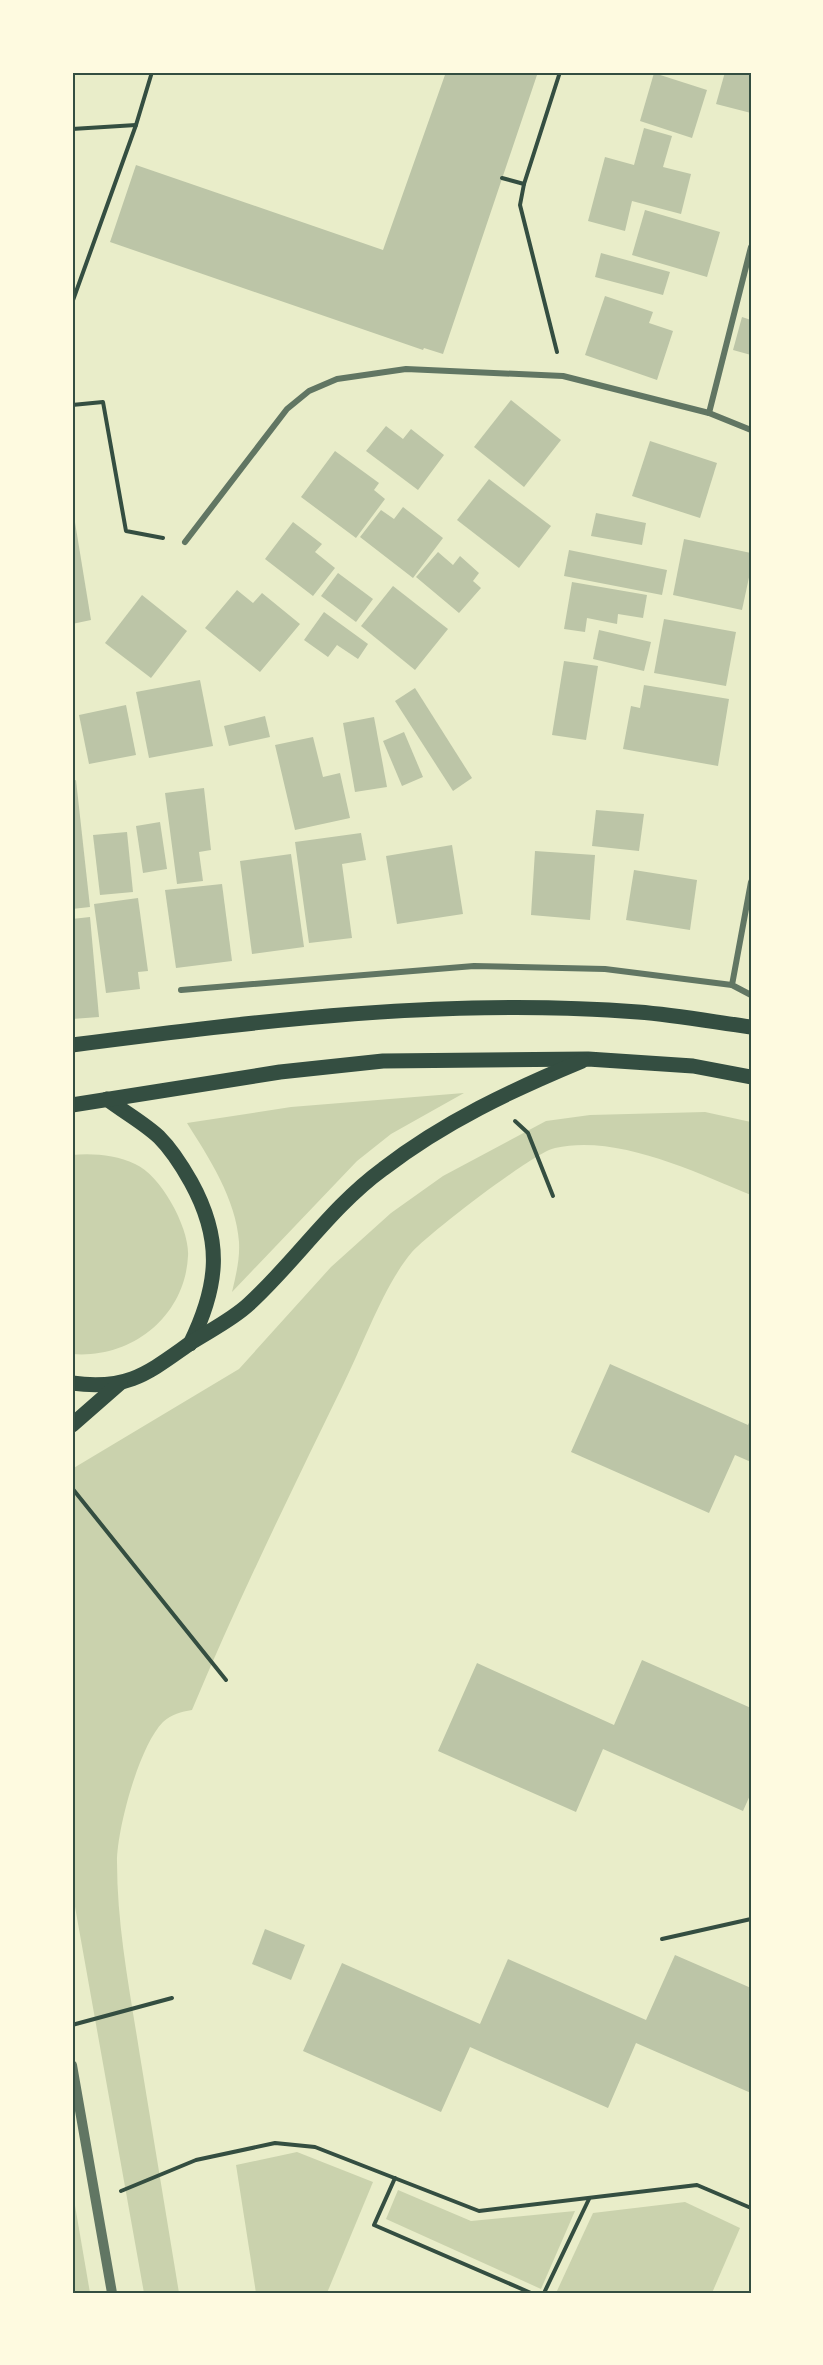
<svg xmlns="http://www.w3.org/2000/svg" width="823" height="2365" viewBox="0 0 823 2365" font-family="'Noto Sans',sans-serif">
<rect width="100%" height="100%" fill="#e9edc9"/>
<g fill="#cad2ad">
<path d="M 464,1093 L 391,1134 L 357,1161 L 232,1292 C 236,1275 240,1259 239,1242 C 236,1199 209,1158 187,1123 L 291,1107 Z"/>
<path d="M 705,1112 L 751,1122 L 751,1195 C 695,1172 617,1134 555,1148 C 534,1152 428,1234 412,1252 C 384,1285 363,1345 343,1385 C 291,1492 238,1600 192,1710 C 181,1712 172,1714 163,1722 C 139,1746 117,1829 117,1862 C 117,1927 130,1992 140,2056 C 153,2135 166,2214 179,2293 L 144,2293 L 72,1890 L 72,1469 L 239,1369 L 331,1267 L 391,1213 L 443,1176 L 546,1121 L 590,1115 Z"/>
<path d="M 72,1155 C 93,1153 116,1155 135,1164 C 161,1175 190,1229 188,1256 C 185,1317 131,1359 72,1354 Z"/>
<path d="M 297,2152 L 373,2182 L 327,2293 L 256,2293 L 236,2165 Z"/>
<path d="M 72,2188 L 90,2293 L 72,2293 Z"/>
<path d="M 398,2190 L 471,2221 L 575,2211 L 541,2289 L 386,2219 Z"/>
<path d="M 685,2202 L 740,2228 L 712,2293 L 556,2293 L 593,2213 Z"/>
</g>
<g fill="#bcc5a7">
<path d="M 446,72 L 538,72 L 443,354 L 424,348 L 423,350 L 110,242 L 136,165 L 383,250 Z"/>
<path d="M 725,72 L 751,72 L 751,113 L 716,104 Z"/>
<path d="M 654,73 L 707,90 L 692,138 L 640,121 Z"/>
<path d="M 644,128 L 672,136 L 663,167 L 691,174 L 681,214 L 632,201 L 625,231 L 588,221 L 605,157 L 634,165 Z"/>
<path d="M 645,210 L 720,232 L 707,277 L 632,255 Z"/>
<path d="M 601,253 L 670,272 L 663,295 L 595,277 Z"/>
<path d="M 605,296 L 653,312 L 649,323 L 673,331 L 657,380 L 585,355 Z"/>
<path d="M 742,317 L 751,320 L 751,355 L 733,350 Z"/>
<path d="M 511,400 L 561,440 L 524,487 L 474,447 Z"/>
<path d="M 386,426 L 403,439 L 411,429 L 444,455 L 418,490 L 366,451 Z"/>
<path d="M 650,441 L 717,463 L 700,518 L 632,496 Z"/>
<path d="M 335,451 L 379,483 L 374,490 L 385,499 L 356,538 L 301,497 Z"/>
<path d="M 489,479 L 551,526 L 519,568 L 457,520 Z"/>
<path d="M 72,504 L 91,620 L 72,624 Z"/>
<path d="M 403,507 L 443,538 L 413,578 L 360,537 L 381,510 L 394,519 Z"/>
<path d="M 596,513 L 646,523 L 642,545 L 591,536 Z"/>
<path d="M 293,522 L 322,544 L 315,552 L 335,568 L 313,596 L 265,559 Z"/>
<path d="M 684,539 L 751,553 L 751,568 L 742,610 L 673,595 Z"/>
<path d="M 569,550 L 667,570 L 662,595 L 564,576 Z"/>
<path d="M 438,552 L 453,565 L 460,556 L 479,573 L 473,581 L 481,588 L 459,613 L 416,577 Z"/>
<path d="M 338,573 L 373,599 L 356,622 L 321,596 Z"/>
<path d="M 572,582 L 647,595 L 643,618 L 618,614 L 617,624 L 587,618 L 585,632 L 564,629 Z"/>
<path d="M 393,586 L 448,629 L 415,670 L 361,626 Z"/>
<path d="M 237,590 L 253,603 L 262,593 L 300,624 L 260,672 L 205,628 Z"/>
<path d="M 142,595 L 187,631 L 151,678 L 105,643 Z"/>
<path d="M 324,612 L 368,644 L 358,659 L 337,645 L 328,657 L 304,640 Z"/>
<path d="M 664,619 L 736,632 L 726,686 L 654,673 Z"/>
<path d="M 599,630 L 651,642 L 644,671 L 593,659 Z"/>
<path d="M 564,661 L 598,666 L 586,740 L 552,735 Z"/>
<path d="M 200,680 L 213,746 L 149,758 L 136,692 Z"/>
<path d="M 644,685 L 729,699 L 718,766 L 623,749 L 631,706 L 640,708 Z"/>
<path d="M 415,688 L 472,778 L 453,791 L 395,701 Z"/>
<path d="M 126,705 L 136,755 L 89,764 L 79,715 Z"/>
<path d="M 265,716 L 270,737 L 229,746 L 224,726 Z"/>
<path d="M 374,717 L 387,787 L 355,792 L 343,723 Z"/>
<path d="M 404,732 L 423,777 L 402,786 L 383,741 Z"/>
<path d="M 313,737 L 323,777 L 340,773 L 350,818 L 295,830 L 275,745 Z"/>
<path d="M 76,780 L 90,907 L 72,909 L 72,781 Z"/>
<path d="M 204,788 L 211,850 L 199,852 L 203,881 L 177,884 L 165,793 Z"/>
<path d="M 596,810 L 644,814 L 639,851 L 592,846 Z"/>
<path d="M 160,822 L 167,869 L 143,873 L 136,826 Z"/>
<path d="M 127,832 L 133,892 L 100,895 L 93,835 Z"/>
<path d="M 361,833 L 366,860 L 342,864 L 352,938 L 309,943 L 295,842 Z"/>
<path d="M 452,845 L 463,914 L 397,924 L 386,856 Z"/>
<path d="M 535,851 L 595,855 L 590,920 L 531,915 Z"/>
<path d="M 291,854 L 304,947 L 252,954 L 240,861 Z"/>
<path d="M 634,870 L 697,880 L 690,930 L 626,920 Z"/>
<path d="M 222,884 L 232,961 L 176,968 L 165,890 Z"/>
<path d="M 138,898 L 148,971 L 138,972 L 140,989 L 106,993 L 94,904 Z"/>
<path d="M 90,917 L 99,1017 L 72,1019 L 72,919 Z"/>
<path d="M 610,1364 L 748,1425 L 751,1418 L 751,1462 L 735,1455 L 709,1513 L 571,1452 Z"/>
<path d="M 642,1660 L 751,1708 L 751,1793 L 743,1811 L 603,1749 L 576,1812 L 438,1751 L 477,1663 L 614,1725 Z"/>
<path d="M 265,1929 L 305,1945 L 291,1980 L 252,1964 Z"/>
<path d="M 675,1955 L 751,1988 L 751,2093 L 636,2043 L 608,2108 L 470,2047 L 441,2112 L 303,2051 L 342,1963 L 480,2024 L 508,1959 L 646,2020 Z"/>
</g>
<g fill="none" stroke-linecap="round" stroke-linejoin="round">
<g stroke="#344e41" stroke-width="4">
<path d="M 72,129 L 136,125"/>
<path d="M 502,178 L 524,184"/>
<path d="M 72,303 L 136,125 L 152,72"/>
<path d="M 557,352 L 520,205 L 524,184 L 560,72"/>
<path d="M 72,405 L 103,402 L 126,531 L 163,538"/>
<path d="M 515,1121 L 528,1133 L 553,1196"/>
<path d="M 72,1488 L 226,1680"/>
<path d="M 662,1939 L 751,1919"/>
<path d="M 72,2025 L 172,1998"/>
<path d="M 395,2178 L 374,2225 L 531,2293"/>
<path d="M 121,2191 L 196,2160 L 275,2143 L 315,2147 L 479,2211 L 697,2185 L 751,2208"/>
<path d="M 544,2293 L 589,2199"/>
</g>
<g stroke="#617663" stroke-width="6">
<path d="M 709,413 L 751,247"/>
<path d="M 185,542 L 287,409 L 309,391 L 337,379 L 406,369 L 563,376 L 709,413 L 751,430"/>
<path d="M 751,882 L 732,985 L 751,995"/>
<path d="M 181,990 L 474,966 L 605,969 L 732,985"/>
</g>
<path stroke="#617663" stroke-width="10" d="M 72,2065 L 112,2293"/>
<g stroke="#344e41" stroke-width="15">
<path d="M 72,1045 C 259,1021 449,997 638,1012 C 676,1015 714,1022 751,1027"/>
<path d="M 107,1099 C 124,1112 144,1123 159,1137 C 172,1150 182,1166 191,1182 C 223,1240 219,1285 190,1344"/>
<path d="M 72,1105 L 280,1072 L 383,1061 L 588,1059 L 693,1066 L 751,1077"/>
<path d="M 72,1383 C 129,1391 149,1372 192,1342 C 211,1330 233,1319 249,1304 C 296,1261 331,1207 383,1169 C 444,1122 512,1090 582,1061"/>
<path d="M 72,1425 L 120,1383"/>
</g>
</g>
<rect width="823" height="2365" fill="none" stroke="#fefae0" stroke-width="147"/>
<rect x="74" y="74" width="676" height="2218" fill="none" stroke="#344e41" stroke-width="2"/>
</svg>
